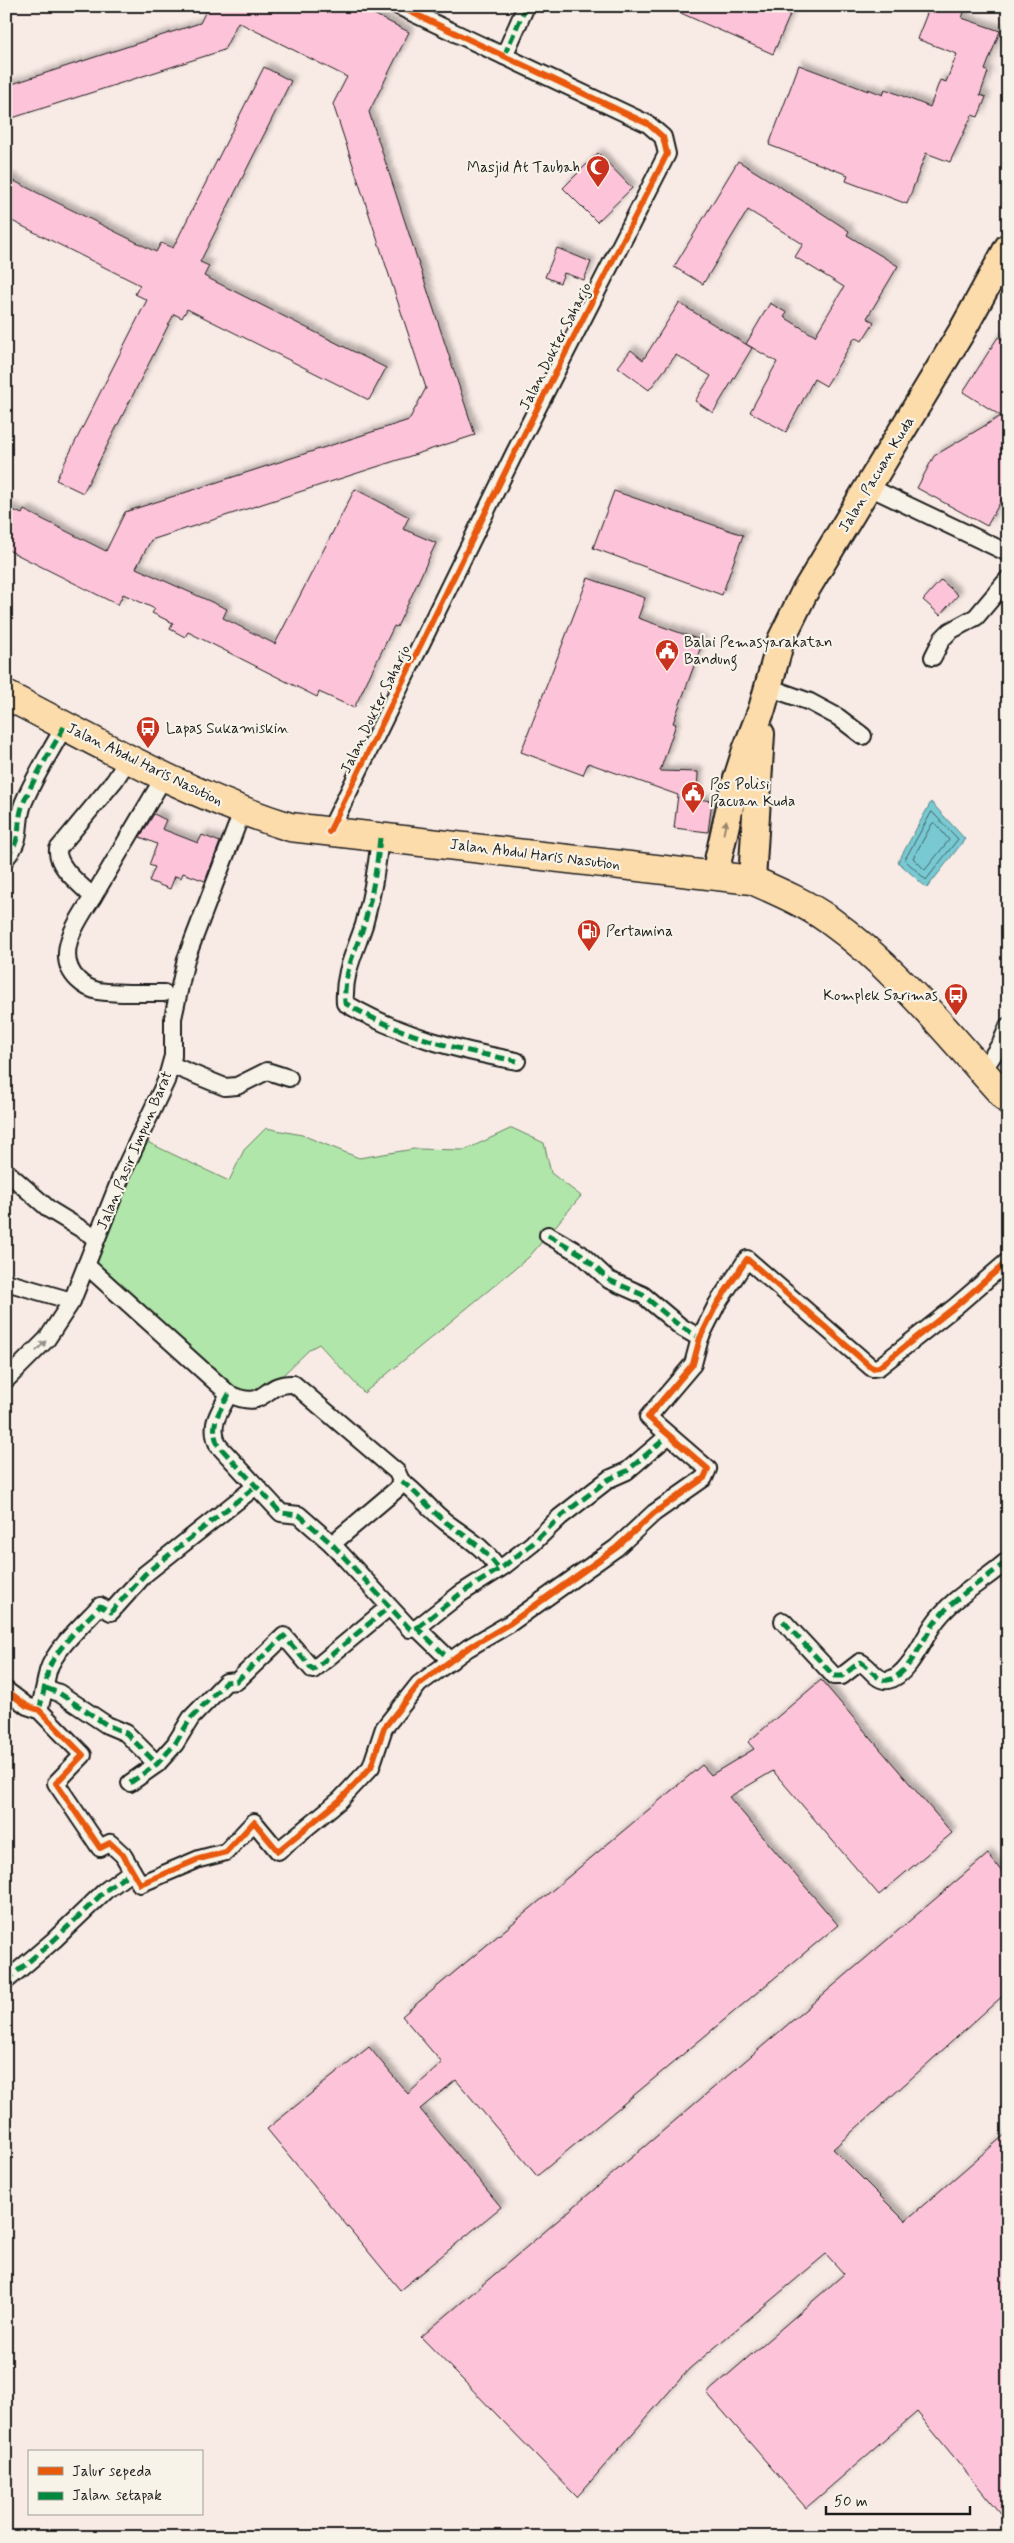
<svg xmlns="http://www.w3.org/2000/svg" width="1014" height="2543" viewBox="0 0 1014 2543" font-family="Mynerve,sans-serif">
<defs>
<filter id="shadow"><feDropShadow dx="4.5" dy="-4.5" stdDeviation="2.5" flood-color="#0004"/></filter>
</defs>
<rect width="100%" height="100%" fill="#f8eae5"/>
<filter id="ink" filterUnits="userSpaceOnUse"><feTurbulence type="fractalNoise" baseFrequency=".02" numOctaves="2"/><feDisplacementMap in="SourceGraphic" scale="10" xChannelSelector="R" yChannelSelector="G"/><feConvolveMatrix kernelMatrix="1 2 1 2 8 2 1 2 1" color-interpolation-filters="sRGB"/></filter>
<g filter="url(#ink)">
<path fill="#b0e6a9" stroke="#668162" d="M 266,1128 L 302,1135 L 359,1158 L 414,1149 L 465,1150 L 512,1128 L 544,1143 L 551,1173 L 581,1196 L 529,1257 L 364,1393 L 319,1344 L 310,1349 L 260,1397 L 233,1387 L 95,1265 L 129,1178 L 147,1142 L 229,1181 L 244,1150 Z"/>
<path fill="#78c9d2" stroke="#538489" d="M 931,802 L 965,839 L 927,888 L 898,862 Z"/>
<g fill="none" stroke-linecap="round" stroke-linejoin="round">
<g stroke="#416165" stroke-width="1">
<path d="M 932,812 L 958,839 L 926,880 L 905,860 Z"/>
<path d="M 935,823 L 949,840 L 925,870 L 913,858 L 932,824 Z"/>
</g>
</g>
<g fill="#fdc4d9" stroke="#1c1c1c" filter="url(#shadow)">
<path d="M 206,6 L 358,6 L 409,32 L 369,112 L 475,435 L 151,540 L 136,568 L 227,609 L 223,618 L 275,644 L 355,489 L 409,517 L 403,529 L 436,543 L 397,627 L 394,626 L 354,708 L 319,692 L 317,697 L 188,632 L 185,637 L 170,629 L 173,623 L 152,613 L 155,609 L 123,594 L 118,605 L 6,549 L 6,507 L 22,514 L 24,510 L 106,551 L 125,512 L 409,420 L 426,388 L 333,104 L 347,77 L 238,22 L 224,50 L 6,120 L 6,86 L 200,23 L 208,7 Z"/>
<path d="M 665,6 L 771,6 L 790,15 L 773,54 Z"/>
<path d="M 930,6 L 966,6 L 962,18 L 1000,31 L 985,70 L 988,72 L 980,95 L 986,97 L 978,117 L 972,115 L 950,162 L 926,153 L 907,204 L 846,181 L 848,175 L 769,145 L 799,65 L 868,91 L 868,89 L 883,95 L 885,89 L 930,107 L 940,80 L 946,82 L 957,54 L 917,39 Z"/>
<path d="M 264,67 L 291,81 L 200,262 L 209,266 L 204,276 L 386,368 L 369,400 L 187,309 L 182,318 L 174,314 L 83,493 L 56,480 L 147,300 L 135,294 L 140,285 L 6,218 L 6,177 L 156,252 L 161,243 L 173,248 Z"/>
<path d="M 598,153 L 632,188 L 597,222 L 563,188 Z"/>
<path d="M 738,161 L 814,208 L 849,231 L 847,235 L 898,266 L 867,318 L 874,322 L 862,341 L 855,337 L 826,386 L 814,379 L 786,432 L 750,412 L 777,362 L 746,344 L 770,303 L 787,313 L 784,317 L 815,336 L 844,287 L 795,257 L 803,244 L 748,210 L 703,284 L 674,267 Z"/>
<path d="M 557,248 L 591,262 L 584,280 L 564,273 L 560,283 L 545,277 Z"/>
<path d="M 679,303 L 752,348 L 713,413 L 695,401 L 711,376 L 676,355 L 649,390 L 618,367 L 631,350 L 643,360 Z"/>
<path d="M 998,337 L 1008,343 L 1008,488 L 987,526 L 917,488 L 934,456 L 1001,416 L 963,392 Z"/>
<path d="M 614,491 L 743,535 L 722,595 L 593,548 Z"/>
<path d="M 588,578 L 645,598 L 638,618 L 703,641 L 673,723 L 676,724 L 660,771 L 698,772 L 697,799 L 712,801 L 708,832 L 674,828 L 678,795 L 588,763 L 583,775 L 521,752 Z"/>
<path d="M 941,580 L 958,595 L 940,615 L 923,600 Z"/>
<path d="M 154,814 L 166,820 L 162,829 L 198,843 L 202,835 L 220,842 L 205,881 L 183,873 L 181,878 L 175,876 L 170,889 L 149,881 L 155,867 L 149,865 L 157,844 L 140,837 Z"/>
<path d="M 821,1680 L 952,1833 L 879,1895 L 773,1771 L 729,1797 L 838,1925 L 537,2176 L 456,2080 L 420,2109 L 501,2207 L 400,2290 L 267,2129 L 369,2047 L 408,2094 L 442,2063 L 402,2016 L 702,1765 L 711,1775 L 754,1749 L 748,1742 Z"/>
<path d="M 988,1854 L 1008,1880 L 1008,1991 L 833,2149 L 905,2221 L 1008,2132 L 1008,2523 L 917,2412 L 806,2508 L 707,2393 L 844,2274 L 826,2254 L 689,2369 L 577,2497 L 421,2337 Z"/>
</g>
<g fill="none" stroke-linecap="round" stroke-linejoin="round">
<g stroke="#1c1c1c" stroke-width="20">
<g id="street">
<path d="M 504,56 L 526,6"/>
<path d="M 869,487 L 1008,553"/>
<path d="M 933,657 L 942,639 L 950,631 L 976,617 L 1008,579"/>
<path d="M 768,687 L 810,702 L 838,717 L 863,736"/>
<path d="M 129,758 L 115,780 L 58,849 C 56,867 81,885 93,897 C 78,920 52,955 78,980 C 83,985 90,989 98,991 C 119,994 142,993 164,993"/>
<path d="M 329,832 L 514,454 L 667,154 L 663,137 L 648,124 L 398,6"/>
<path d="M 380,838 C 377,867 372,896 364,925 C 355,952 343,973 345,1003 C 398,1035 457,1050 517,1061"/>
<path d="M 6,858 C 24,837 15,826 23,804 C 34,777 51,751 65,725"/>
<path d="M 93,897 L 164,777"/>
<path d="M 171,1065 L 225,1087 L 237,1086 L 267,1071 L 289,1078"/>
<path d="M 982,1072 L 1001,1043 L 1008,1026"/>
<path d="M 8,1173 L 50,1210 L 96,1238"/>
<path d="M 548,1235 L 581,1254 L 609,1280 L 643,1295 L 681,1327 L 700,1338"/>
<path d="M 86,1265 L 229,1394 C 268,1412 261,1382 294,1384 L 397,1472 L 401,1481 L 397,1489 L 332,1544"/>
<path d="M 6,1282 L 72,1301"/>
<path d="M 6,1380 L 47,1339 L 72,1301 L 123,1172 L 166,1081 L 173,1056 L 173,1018 L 186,959 L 242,812"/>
<path d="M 229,1394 C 219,1413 209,1424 218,1445 L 281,1513 L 299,1515 L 332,1544 L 410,1629 L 417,1628 L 451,1661"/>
<path d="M 401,1481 C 418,1493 430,1510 447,1523 C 470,1540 481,1545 499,1569"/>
<path d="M 783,1621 L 834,1676 L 842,1676 L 860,1662 C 870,1666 876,1682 888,1680 C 907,1677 923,1640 933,1625 C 952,1597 983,1582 1008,1560"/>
<path d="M 417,1628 L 460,1594 L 504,1566 L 532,1544 L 560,1517 L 609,1479 L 627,1471 L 668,1436"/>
<path d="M 46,1688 L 59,1693 L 107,1725 L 126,1733 L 157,1764"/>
<path d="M 6,1690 L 27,1706 L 39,1710 L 83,1755 L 56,1783 L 100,1848 L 110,1843 L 123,1855 L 140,1884 L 199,1859 L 226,1852 L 254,1822 L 278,1851 L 340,1800 L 371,1767 L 384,1728 L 419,1684 L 468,1648 L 509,1624 L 616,1548 L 654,1513 L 704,1478 L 708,1469 L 648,1417 L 693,1364 L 700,1338 L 717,1304 L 747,1259 L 872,1368 L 879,1367 L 956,1306 L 1008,1261"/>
<path d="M 39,1710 C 43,1697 45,1684 48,1671 C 54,1650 85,1622 100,1606 L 111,1612 L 145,1574 L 256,1486"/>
<path d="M 130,1783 L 157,1764 L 175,1744 L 191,1718 L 226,1682 L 237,1681 L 284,1636 L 313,1670 L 389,1607"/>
<path d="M 6,1981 L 54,1940 L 105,1891 L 132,1871"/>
</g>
</g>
<g stroke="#1c1c1c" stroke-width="30">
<g id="primary">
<path d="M 715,874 L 734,788 L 746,750 L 762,709 L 781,640 L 804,593 L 962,331 L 1008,247"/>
<path d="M 752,880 L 761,734"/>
</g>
</g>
<g stroke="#1c1c1c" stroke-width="31">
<path id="highway" d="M 6,695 C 99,743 190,796 290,827 L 752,880 C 779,892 805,903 829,920 C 899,970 951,1038 1008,1100"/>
</g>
<use href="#street" stroke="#f7f3e8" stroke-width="16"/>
<use href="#primary" stroke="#fddcac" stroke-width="26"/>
<use href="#highway" stroke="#fddcac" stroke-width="28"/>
<g stroke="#00873e" stroke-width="5" stroke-dasharray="10 5" stroke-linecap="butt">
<path d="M 504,56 L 526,6"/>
<path d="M 380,838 C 377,867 372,896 364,925 C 355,952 343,973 345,1003 C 398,1035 457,1050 517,1061"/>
<path d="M 6,858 C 24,837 15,826 23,804 C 34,777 51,751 65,725"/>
<path d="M 548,1235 L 581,1254 L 609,1280 L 643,1295 L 681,1327 L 700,1338"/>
<path d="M 229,1394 C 219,1413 209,1424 218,1445 L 281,1513 L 299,1515 L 332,1544 L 410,1629 L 417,1628 L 451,1661"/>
<path d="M 401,1481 C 418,1493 430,1510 447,1523 C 470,1540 481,1545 499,1569"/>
<path d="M 783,1621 L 834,1676 L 842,1676 L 860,1662 C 870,1666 876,1682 888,1680 C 907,1677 923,1640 933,1625 C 952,1597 983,1582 1008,1560"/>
<path d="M 417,1628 L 460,1594 L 504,1566 L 532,1544 L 560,1517 L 609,1479 L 627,1471 L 668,1436"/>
<path d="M 46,1688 L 59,1693 L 107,1725 L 126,1733 L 157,1764"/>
<path d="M 39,1710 C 43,1697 45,1684 48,1671 C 54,1650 85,1622 100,1606 L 111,1612 L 145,1574 L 256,1486"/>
<path d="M 130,1783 L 157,1764 L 175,1744 L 191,1718 L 226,1682 L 237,1681 L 284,1636 L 313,1670 L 389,1607"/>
<path d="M 6,1981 L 54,1940 L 105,1891 L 132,1871"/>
</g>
<g stroke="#f7f3e8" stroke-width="9">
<g id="cycleway">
<path d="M 329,832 L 514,454 L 667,154 L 663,137 L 648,124 L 398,6"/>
<path d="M 6,1690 L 27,1706 L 39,1710 L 83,1755 L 56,1783 L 100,1848 L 110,1843 L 123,1855 L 140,1884 L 199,1859 L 226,1852 L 254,1822 L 278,1851 L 340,1800 L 371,1767 L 384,1728 L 419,1684 L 468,1648 L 509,1624 L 616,1548 L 654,1513 L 704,1478 L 708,1469 L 648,1417 L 693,1364 L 700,1338 L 717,1304 L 747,1259 L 872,1368 L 879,1367 L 956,1306 L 1008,1261"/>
</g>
</g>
<use href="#cycleway" stroke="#e8590c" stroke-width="6"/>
</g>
<defs><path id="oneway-solid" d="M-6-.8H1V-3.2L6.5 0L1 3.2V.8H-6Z" transform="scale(1.25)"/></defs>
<use fill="#98866b" href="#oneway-solid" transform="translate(725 827) rotate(-78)"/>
<use fill="#94928c" href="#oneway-solid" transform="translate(41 1346) rotate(-46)"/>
</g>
<defs>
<g id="mosque-pin" transform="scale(1.25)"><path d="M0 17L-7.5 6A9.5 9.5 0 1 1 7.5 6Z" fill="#c8321e" stroke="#f7f3e8"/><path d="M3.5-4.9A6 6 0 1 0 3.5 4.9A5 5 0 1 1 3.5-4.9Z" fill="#fff"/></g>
<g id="civic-pin" transform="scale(1.25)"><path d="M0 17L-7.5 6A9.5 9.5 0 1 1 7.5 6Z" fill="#c8321e" stroke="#f7f3e8"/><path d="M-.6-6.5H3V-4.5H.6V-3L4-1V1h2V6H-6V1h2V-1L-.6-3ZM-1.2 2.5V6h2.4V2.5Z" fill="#fff"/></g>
<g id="bus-pin" transform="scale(1.25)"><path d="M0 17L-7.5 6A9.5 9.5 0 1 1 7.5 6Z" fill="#c8321e" stroke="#f7f3e8"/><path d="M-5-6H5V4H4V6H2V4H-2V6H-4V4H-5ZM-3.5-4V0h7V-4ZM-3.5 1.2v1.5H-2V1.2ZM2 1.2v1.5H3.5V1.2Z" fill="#fff"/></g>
<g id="fuel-pin" transform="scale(1.25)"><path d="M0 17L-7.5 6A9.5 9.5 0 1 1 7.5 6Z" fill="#c8321e" stroke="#f7f3e8"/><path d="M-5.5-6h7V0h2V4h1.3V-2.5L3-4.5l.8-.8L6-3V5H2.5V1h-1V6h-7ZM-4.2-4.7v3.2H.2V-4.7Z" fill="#fff"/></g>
</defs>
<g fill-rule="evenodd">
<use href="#mosque-pin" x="598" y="167"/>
<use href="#civic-pin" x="667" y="651"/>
<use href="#bus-pin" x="148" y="728"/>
<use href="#civic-pin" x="693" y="793"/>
<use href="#fuel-pin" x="589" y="931"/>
<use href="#bus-pin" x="956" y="995"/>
</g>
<g text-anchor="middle" stroke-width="4.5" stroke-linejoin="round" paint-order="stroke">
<g font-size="15" fill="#1c1c1c" stroke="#f7f3e8" text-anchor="start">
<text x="580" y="172" text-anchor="end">Masjid At Taubah</text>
<text x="684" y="647">Balai Pemasyarakatan<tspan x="684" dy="17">Bandung</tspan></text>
<text x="166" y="733">Lapas Sukamiskin</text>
<text x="710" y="789">Pos Polisi<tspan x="710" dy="17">Pacuan Kuda</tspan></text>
<text x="606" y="936">Pertamina</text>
<text x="938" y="1000" text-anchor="end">Komplek Sarimas</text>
</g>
<g font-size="15" fill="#1c1c1c" stroke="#f7f3e8">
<text transform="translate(555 346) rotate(-63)" y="5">Jalan Dokter Saharjo</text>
<text transform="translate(876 474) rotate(-59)" y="5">Jalan Pacuan Kuda</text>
<text transform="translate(375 709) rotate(-64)" y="5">Jalan Dokter Saharjo</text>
<text transform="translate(145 764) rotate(26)" y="5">Jalan Abdul Haris Nasution</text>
<text transform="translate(535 854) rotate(7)" y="5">Jalan Abdul Haris Nasution</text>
<text transform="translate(134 1150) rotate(-67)" y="5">Jalan Pasir Impun Barat</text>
</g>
</g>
<rect width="1014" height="2543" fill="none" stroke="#f7f3e8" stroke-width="25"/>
<rect x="12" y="12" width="989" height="2518" fill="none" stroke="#1c1c1c" stroke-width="2" filter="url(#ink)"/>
<rect x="28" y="2450" width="175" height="65" fill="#f7f3e8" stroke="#9f9d96"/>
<rect x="38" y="2467" width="25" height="8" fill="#e8590c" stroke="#9f9d96"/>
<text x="72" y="2476" font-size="15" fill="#1c1c1c">Jalur sepeda</text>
<rect x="38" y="2492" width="25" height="8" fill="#00873e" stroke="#9f9d96"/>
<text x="72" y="2500" font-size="15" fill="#1c1c1c">Jalan setapak</text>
<path d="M826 2506v8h144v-8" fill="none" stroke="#1c1c1c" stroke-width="2.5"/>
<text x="834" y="2506" font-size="15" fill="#1c1c1c" stroke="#f7f3e8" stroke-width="4" paint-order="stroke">50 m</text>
</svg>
